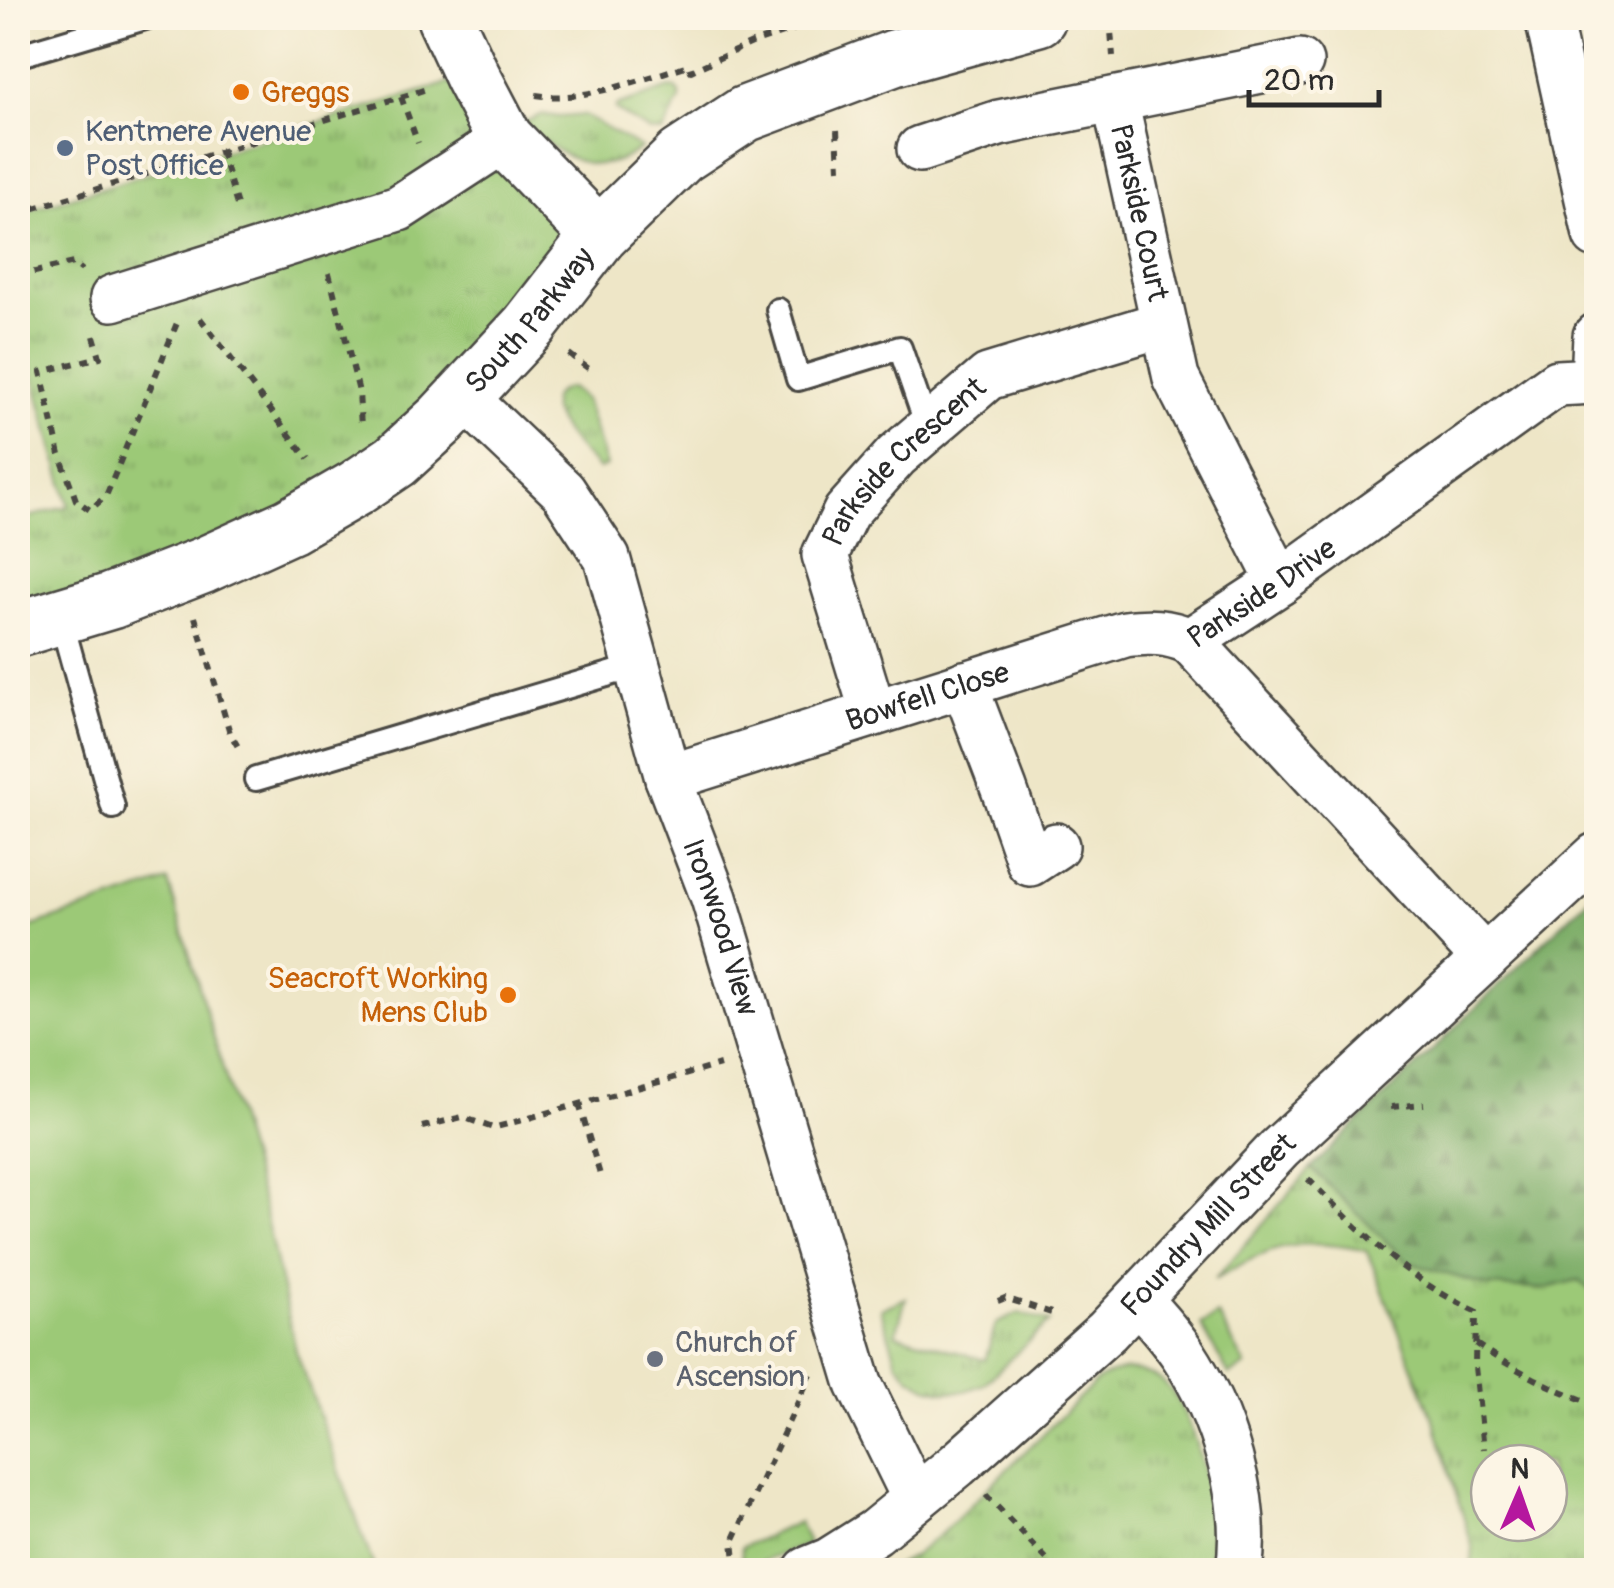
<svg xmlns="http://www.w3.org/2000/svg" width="1614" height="1588" viewBox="0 0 1614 1588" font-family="Pangolin,sans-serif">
<defs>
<pattern id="grass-tufts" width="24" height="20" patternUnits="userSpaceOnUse" patternTransform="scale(2.5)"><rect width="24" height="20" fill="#9cc977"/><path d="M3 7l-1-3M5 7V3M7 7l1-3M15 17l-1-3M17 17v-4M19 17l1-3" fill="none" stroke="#7fa362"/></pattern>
<pattern id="forest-firs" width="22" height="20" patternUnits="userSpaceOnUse" patternTransform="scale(2.5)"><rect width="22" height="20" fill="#7dad68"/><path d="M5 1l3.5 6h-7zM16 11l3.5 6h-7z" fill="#678d56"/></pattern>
</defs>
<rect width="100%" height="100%" fill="#fcf5e5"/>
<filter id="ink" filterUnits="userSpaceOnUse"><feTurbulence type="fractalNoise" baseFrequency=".01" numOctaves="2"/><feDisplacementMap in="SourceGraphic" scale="20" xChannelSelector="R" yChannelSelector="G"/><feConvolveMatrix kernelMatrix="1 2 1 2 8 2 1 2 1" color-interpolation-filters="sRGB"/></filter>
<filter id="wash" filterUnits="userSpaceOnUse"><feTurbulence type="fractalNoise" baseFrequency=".0048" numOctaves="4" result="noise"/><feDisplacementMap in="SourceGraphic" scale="40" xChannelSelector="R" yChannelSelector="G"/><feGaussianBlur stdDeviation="2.25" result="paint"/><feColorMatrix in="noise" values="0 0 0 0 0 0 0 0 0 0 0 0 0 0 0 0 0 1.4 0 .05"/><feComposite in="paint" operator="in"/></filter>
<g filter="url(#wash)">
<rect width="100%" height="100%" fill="#eee6c7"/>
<g fill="url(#grass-tufts)" stroke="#647a51" stroke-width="2.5" fill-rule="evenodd">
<path d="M 472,76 L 599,236 L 396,461 L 18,629 L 18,520 L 69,506 L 18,318 L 18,213 Z"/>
<path d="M 670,88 L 676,89 L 680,93 L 680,100 L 663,132 L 649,131 L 616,110 L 616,106 Z"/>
<path d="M 543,114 L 559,117 L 583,115 L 641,148 C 593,184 560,154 522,123 Z"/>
<path d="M 570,388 L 585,400 L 606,466 L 599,469 C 585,456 521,396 570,388 Z"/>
<path d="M 1311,1168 L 1408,1262 L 1487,1286 L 1542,1289 L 1577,1280 L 1596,1294 L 1596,1570 L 1471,1570 L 1473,1549 L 1435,1423 L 1367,1251 C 1302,1236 1272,1245 1215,1279 ZM 1489,1463 L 1549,1463 L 1549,1523 L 1489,1523 Z"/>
<path d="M 906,1298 L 896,1334 L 985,1360 L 996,1324 L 1019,1313 L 1049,1322 L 984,1384 L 965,1391 L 946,1392 L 927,1387 L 910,1377 L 897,1362 L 881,1309 Z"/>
<path d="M 1218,1315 L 1246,1366 L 1229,1375 L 1201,1325 Z"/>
<path d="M 1126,1370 C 1143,1371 1158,1375 1169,1388 C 1176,1395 1180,1406 1185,1415 C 1207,1464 1214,1518 1209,1570 L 887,1570 L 913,1556 L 942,1533 L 1097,1381 L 1111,1373 Z"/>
<path d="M 799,1522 L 808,1544 L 741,1570 L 742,1547 Z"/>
</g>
<path fill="url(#forest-firs)" stroke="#546c4a" stroke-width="2.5" d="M 1596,891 L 1596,1294 L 1577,1280 L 1542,1289 L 1487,1286 L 1407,1262 L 1311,1168 Z"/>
<path fill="#9cc977" stroke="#647a51" stroke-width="2.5" d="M 168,881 L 263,1205 L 296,1351 L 375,1570 L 18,1570 L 18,931 Z"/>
</g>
<g filter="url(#ink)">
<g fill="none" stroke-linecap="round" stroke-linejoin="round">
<g stroke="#484742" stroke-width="28">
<g id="lane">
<path d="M 18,47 L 20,55 L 145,18"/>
<path d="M 778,310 L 798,379 L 900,348 L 928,429"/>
<path d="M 60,616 L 113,807"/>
<path d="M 256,779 L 637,666"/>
</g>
</g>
<g stroke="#484742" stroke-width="50">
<g id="street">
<path d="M 1548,18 L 1596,235"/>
<path id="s1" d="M 1115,100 L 1176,378 L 1280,582"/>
<path d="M 920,149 L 999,123 L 1300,62"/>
<path d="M 113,298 L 399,208 L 505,139"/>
<path d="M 1596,336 L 1594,381 L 1596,382"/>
<path id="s2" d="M 463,396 L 563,491 L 607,558 L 668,778 L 714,898 L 859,1384 L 915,1498"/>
<path d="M 964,684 L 1004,789 L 1030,863 L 1056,846"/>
<path id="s3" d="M 873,712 L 825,555 L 846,512 L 896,456 L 988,377 L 1163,324"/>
<path id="s4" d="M 668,778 L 1125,634 C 1149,631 1167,631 1190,641"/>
<path id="s5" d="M 1485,959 L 1190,641 L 1280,582 L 1557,383 L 1594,381"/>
<path d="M 1138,1300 C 1154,1317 1170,1335 1183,1354 C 1222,1413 1250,1500 1239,1570"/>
<path id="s6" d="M 807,1570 L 829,1561 L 875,1532 L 957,1465 L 1107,1331 L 1279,1149 L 1596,856"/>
</g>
</g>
<g stroke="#484742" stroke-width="60">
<g id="secondary">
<path d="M 445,18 L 472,76 L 505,139 L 599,236"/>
<path id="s7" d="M 18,629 L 111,601 L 204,565 L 290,526 L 356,488 L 396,461 L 442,419 L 529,326 L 599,236 L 681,156 L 745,114 L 894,58 L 1038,18"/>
</g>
</g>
<g stroke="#484742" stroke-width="6" stroke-dasharray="8 8" stroke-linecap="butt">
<path d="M 1110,18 L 1113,56"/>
<path d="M 536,95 C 582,103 644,78 689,65 L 691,71 L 752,43 L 807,25"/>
<path d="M 401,97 L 418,143"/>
<path d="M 837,130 L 839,169"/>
<path d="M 221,151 L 239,212"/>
<path d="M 18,213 L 427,89"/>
<path d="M 329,273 L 359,392 L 361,427"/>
<path d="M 18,276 L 73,263 L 82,270"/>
<path d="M 200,318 L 308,459"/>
<path d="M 94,336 L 100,357 L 41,372 L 60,455 L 76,500 L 90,510 L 106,496 L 177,323"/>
<path d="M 569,354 L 589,369"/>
<path d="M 195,617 L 230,733 L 241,752"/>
<path d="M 579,1104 L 601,1178"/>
<path d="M 1391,1107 L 1424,1104"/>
<path d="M 422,1127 L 462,1117 L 493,1128 L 720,1065"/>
<path d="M 1308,1179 C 1361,1231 1407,1281 1476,1311 L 1475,1367 L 1484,1449"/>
<path d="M 998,1301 L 1005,1298 L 1058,1315"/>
<path d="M 1476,1344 C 1514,1370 1553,1389 1596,1405"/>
<path d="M 986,1495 L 1057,1570"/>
<path d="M 736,1570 L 733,1541 L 811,1374"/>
</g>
<use href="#lane" stroke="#fff" stroke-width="22"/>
<use href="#street" stroke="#fff" stroke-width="45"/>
<use href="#secondary" stroke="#fff" stroke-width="55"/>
</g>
</g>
<g fill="#e8710a" stroke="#fcf5e5" stroke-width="4">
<circle cx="241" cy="92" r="10"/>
<circle cx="508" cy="995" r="10"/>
</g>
<circle fill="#5c6f8a" stroke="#fcf5e5" stroke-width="4" cx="65" cy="148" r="10"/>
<circle fill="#6b7280" stroke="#fcf5e5" stroke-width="4" cx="655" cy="1359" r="10"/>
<g text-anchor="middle" stroke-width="8" stroke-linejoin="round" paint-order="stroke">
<g font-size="30" fill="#c56008" stroke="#fcf5e5" text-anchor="start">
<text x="261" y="102">Greggs</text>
<text x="488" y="988" text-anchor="end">Seacroft Working<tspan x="488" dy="34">Mens Club</tspan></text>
</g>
<g font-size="30" fill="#4e5e75" stroke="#fcf5e5" text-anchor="start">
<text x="85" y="141">Kentmere Avenue<tspan x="85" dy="34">Post Office</tspan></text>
</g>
<g font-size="30" fill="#2b2b2b" stroke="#fcf5e5">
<text dy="10" stroke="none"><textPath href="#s1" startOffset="115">Parkside Court</textPath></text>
<text dy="10" stroke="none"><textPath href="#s7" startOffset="610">South Parkway</textPath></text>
<text dy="10" stroke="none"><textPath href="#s3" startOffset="288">Parkside Crescent</textPath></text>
<text dy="10" stroke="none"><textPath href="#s5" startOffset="520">Parkside Drive</textPath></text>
<text dy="10" stroke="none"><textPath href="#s4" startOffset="272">Bowfell Close</textPath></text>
<text dy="10" stroke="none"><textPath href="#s2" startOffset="605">Ironwood View</textPath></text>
<text dy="10" stroke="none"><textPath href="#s6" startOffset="532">Foundry Mill Street</textPath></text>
</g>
<g font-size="30" fill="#5b616d" stroke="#fcf5e5" text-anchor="start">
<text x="675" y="1352">Church of<tspan x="675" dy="34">Ascension</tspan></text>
</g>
</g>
<rect width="1614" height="1588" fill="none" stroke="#fcf5e5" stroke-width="60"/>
<g transform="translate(1519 1493) rotate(2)"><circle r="48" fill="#fcf5e5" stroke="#a8a49b" stroke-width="2.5"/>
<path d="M0-8L18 38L0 25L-18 38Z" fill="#b5179e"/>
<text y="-15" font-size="28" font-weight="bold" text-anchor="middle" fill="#2b2b2b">N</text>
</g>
<path d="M1249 90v15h130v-15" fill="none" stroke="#2b2b2b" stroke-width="5"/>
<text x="1264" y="90" font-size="30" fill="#2b2b2b" stroke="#fcf5e5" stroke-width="8" paint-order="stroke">20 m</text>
</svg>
